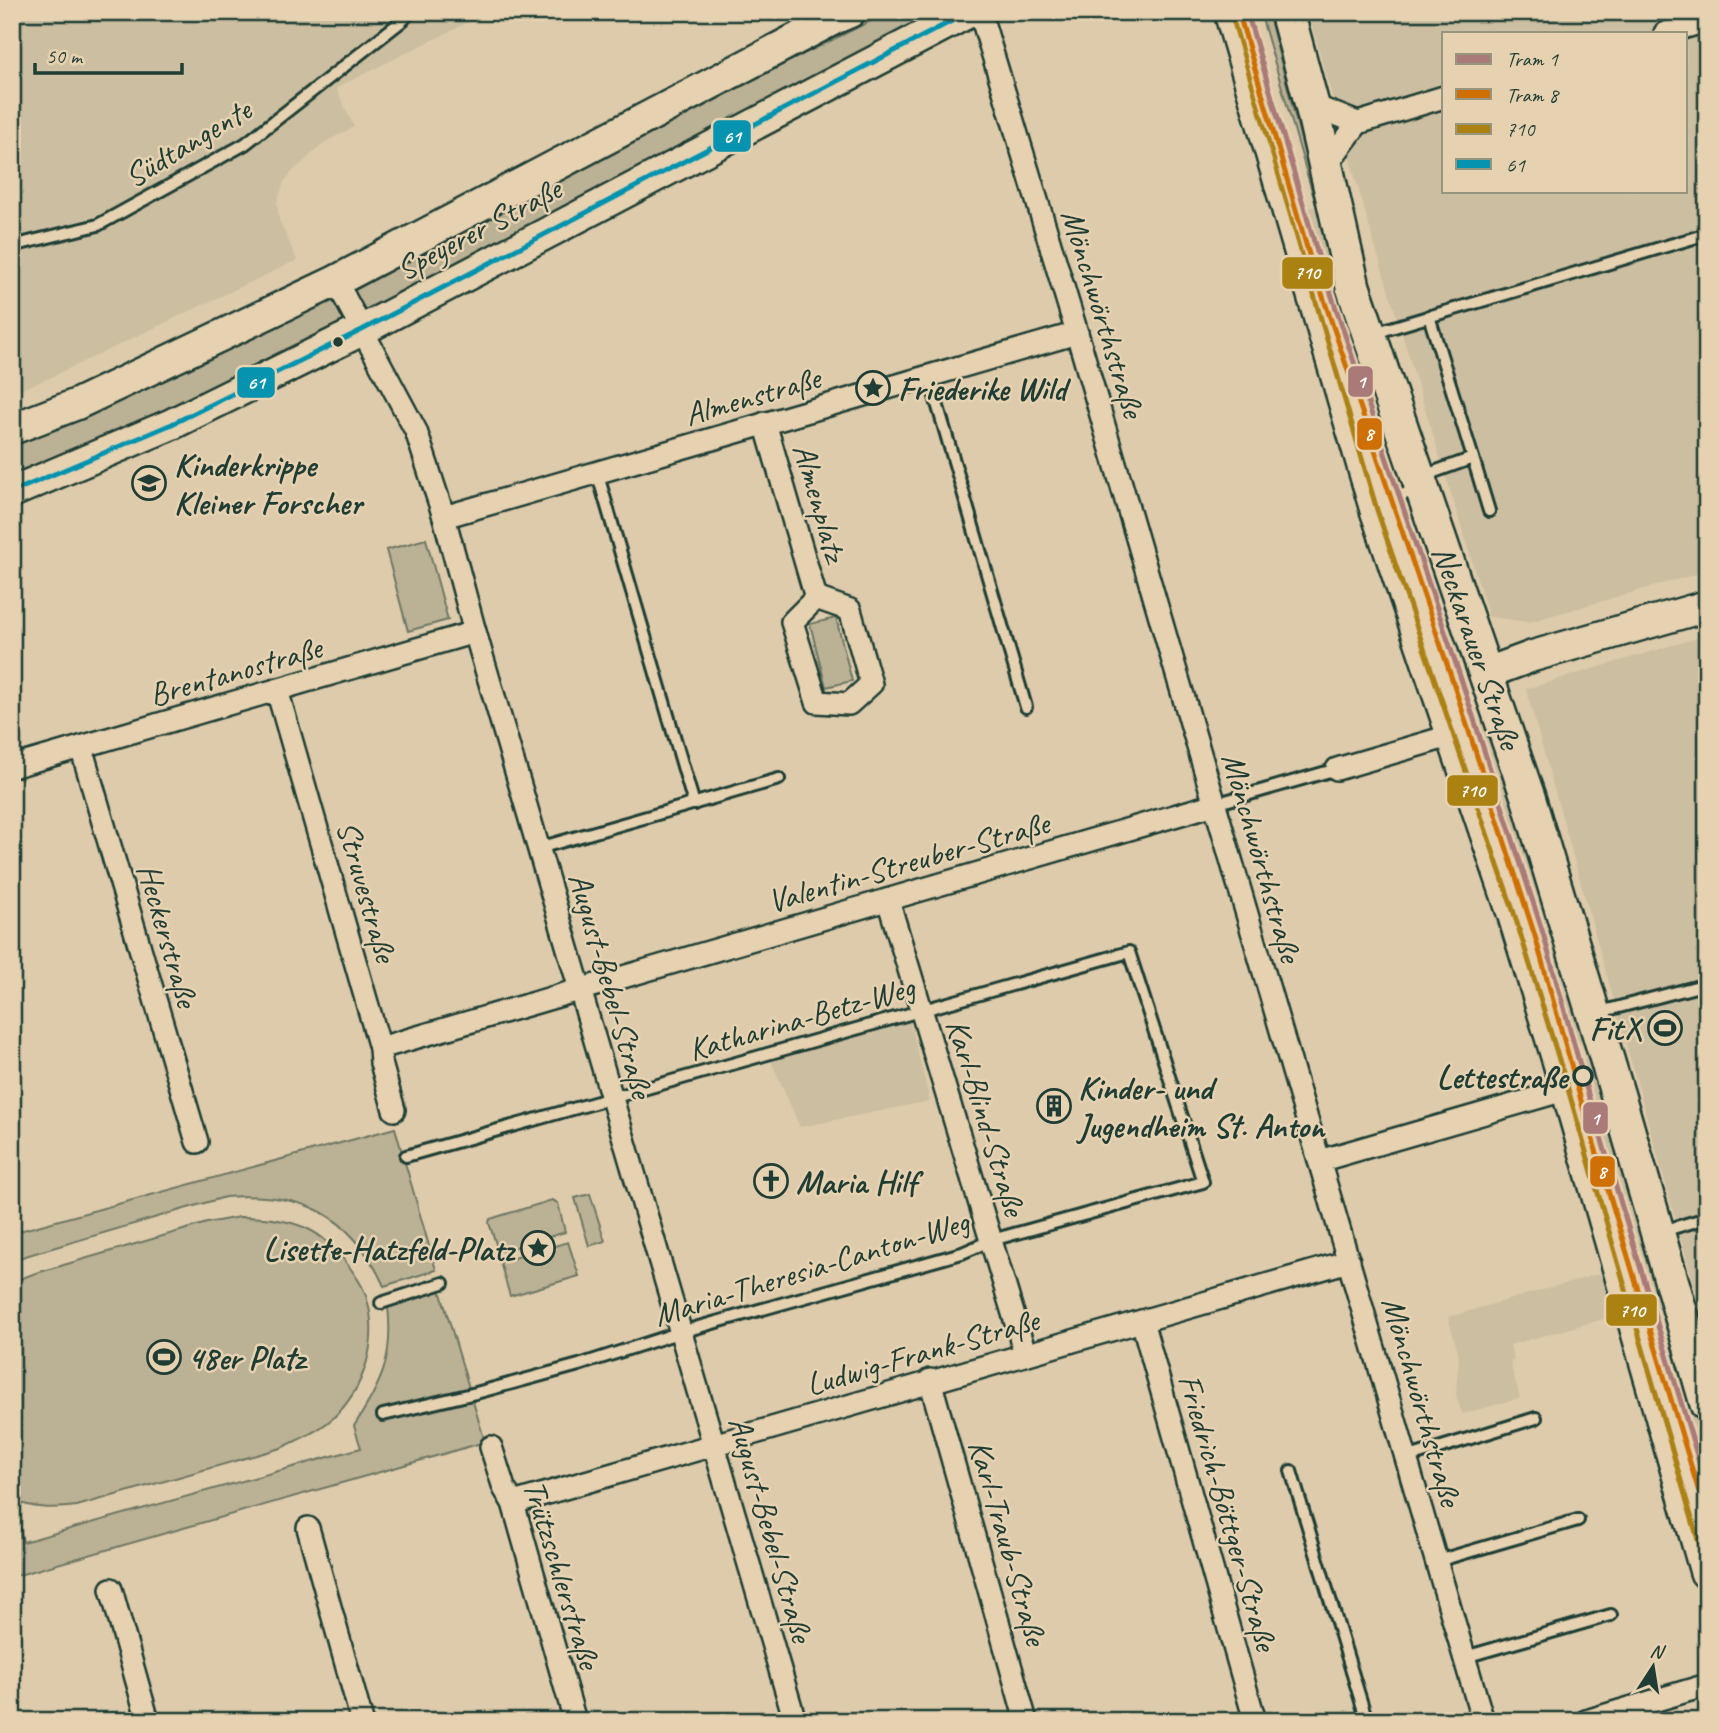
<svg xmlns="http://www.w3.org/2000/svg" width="1719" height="1733" viewBox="0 0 1719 1733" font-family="Caveat,sans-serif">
<rect width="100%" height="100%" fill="#decbab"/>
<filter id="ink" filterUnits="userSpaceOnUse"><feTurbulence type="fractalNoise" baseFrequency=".0143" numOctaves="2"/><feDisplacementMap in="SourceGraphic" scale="14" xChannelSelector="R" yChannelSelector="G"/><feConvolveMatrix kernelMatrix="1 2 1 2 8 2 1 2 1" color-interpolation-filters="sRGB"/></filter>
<g filter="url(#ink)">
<g fill="#ccbea0" fill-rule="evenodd">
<path d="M 12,12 L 489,12 L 336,88 L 354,127 L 325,142 L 292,172 L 284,182 L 277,202 L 279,220 L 297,260 L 49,378 L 12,393 Z"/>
<path d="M 1308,12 L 1707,12 L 1707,571 L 1529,622 L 1489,617 L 1372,236 ZM 1444,33 L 1686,33 L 1686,191 L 1444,191 Z"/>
<path d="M 1318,205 L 1469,664 L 1464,667 L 1454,664 L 1447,655 L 1373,453 L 1300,211 Z"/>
<path d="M 1707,635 L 1707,1331 L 1526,689 Z"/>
<path d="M 1471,722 L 1490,725 L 1588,1049 L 1570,1037 Z"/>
<path d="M 910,1022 L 930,1101 L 800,1127 L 771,1061 Z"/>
<path d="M 1573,1055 L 1591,1061 L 1653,1268 L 1707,1452 L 1707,1505 Z"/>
<path d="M 1602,1273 L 1614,1316 L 1510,1345 L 1514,1360 L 1510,1362 L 1520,1398 L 1462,1414 L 1456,1394 L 1459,1355 L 1448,1317 Z"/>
</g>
<g fill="#bbb195" stroke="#6d7764" stroke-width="2">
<path d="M 940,12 L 369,316 L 150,421 L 12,474 L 12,444 L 79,418 L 355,290 L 718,96 L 887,13 Z"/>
<path d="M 1260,12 L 1268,12 L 1318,205 L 1316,205 Z"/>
<path d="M 426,539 L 448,620 L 408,631 L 386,550 Z"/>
<path d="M 836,618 L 852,681 L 826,687 L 810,624 Z"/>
<path d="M 395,1128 L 436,1270 L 384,1286 C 351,1213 303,1192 225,1197 L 12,1260 L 12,1233 Z"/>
<path d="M 590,1194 L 605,1241 L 589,1246 L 575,1198 Z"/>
<path d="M 552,1200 L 558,1203 L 565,1232 L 503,1251 L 498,1250 L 489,1223 L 490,1219 Z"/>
<path d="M 239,1217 C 263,1217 286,1219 308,1229 C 321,1235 335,1248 344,1260 C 352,1270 362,1283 366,1296 C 380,1339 365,1389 332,1419 C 317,1432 298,1440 281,1448 L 77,1506 C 54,1509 34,1509 12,1500 L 12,1282 L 33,1274 L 207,1223 Z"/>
<path d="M 568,1242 L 579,1276 L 510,1296 L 500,1262 Z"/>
<path d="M 440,1290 L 485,1442 L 12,1577 L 12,1519 L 18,1521 L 23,1542 L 361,1448 L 354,1426 C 381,1384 394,1358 388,1307 Z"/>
</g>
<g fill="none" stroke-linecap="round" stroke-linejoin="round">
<g stroke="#1f3d34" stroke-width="16">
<g id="lane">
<path d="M 12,246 L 98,225 L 245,144 L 403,20 L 410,12"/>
<path d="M 1374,333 L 1707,234"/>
<path d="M 929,376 L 1026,707"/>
<path d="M 1473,458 L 1489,511"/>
<path d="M 597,472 L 694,804"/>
<path d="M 1379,509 L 1422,484 L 1434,472 L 1473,458 L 1429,316"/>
<path d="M 1215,804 L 1337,769"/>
<path d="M 539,848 L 779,779"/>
<path d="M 1596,1013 L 1707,984"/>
<path d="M 1659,1232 L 1700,1220"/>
<path d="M 381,1303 L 443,1283"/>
<path d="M 383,1415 L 476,1393 L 579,1365 L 681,1332 L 962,1253 L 992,1240 L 1203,1182 L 1129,952 L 406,1156"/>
<path d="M 1406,1458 L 1536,1418"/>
<path d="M 1291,1471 L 1367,1721"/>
<path d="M 1437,1561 L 1578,1520"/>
<path d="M 1465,1657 L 1611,1615"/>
</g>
</g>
<g stroke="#1f3d34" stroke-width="26">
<g id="street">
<path d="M 980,12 L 1077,333 L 1483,1721"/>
<path d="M 1665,33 L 1707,21"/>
<path d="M 1312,105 L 1358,123 L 1444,97"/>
<path d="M 1325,167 L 1358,123"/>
<path d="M 336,281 L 416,431 L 444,517 L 475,632 L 795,1721"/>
<path d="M 765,423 L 816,598"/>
<path d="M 444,517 L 1077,333"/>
<path d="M 816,598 L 850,610 L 871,684 L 849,704 L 817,702 L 792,622 Z"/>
<path d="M 277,690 L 380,1048 L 381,1063 L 394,1110"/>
<path d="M 81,747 L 197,1142"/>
<path d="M 12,767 L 475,632"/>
<path d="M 1337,769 L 1453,735"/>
<path d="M 888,900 L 1025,1353"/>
<path d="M 380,1048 L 1215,804"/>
<path d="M 1319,1161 L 1568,1089"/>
<path d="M 1142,1321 L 1255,1721"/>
<path d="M 930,1380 L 1026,1721"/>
<path d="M 491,1447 L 504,1488 L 513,1503 L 575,1721"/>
<path d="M 513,1503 L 1349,1261"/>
<path d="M 308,1528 L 362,1721"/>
<path d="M 111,1589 L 148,1721"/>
<path d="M 1586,1721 L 1707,1685"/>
</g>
</g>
<g stroke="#1f3d34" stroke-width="35">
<g id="secondary">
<path d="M 12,429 L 77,404 L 336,281 L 836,18 L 850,12"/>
<path d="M 12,492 L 172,424 L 362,330 L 969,12"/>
<path d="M 1487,673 L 1533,656 L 1707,606"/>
</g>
</g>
<g stroke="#1f3d34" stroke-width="38">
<g id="primary">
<path d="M 1231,12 L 1377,510 L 1514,913 L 1568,1089 L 1707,1572"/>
<path d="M 1287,12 L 1312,105 L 1353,287 L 1528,797 L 1618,1096 L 1707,1404"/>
</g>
</g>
<use href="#lane" stroke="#e6d1b0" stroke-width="10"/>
<use href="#street" stroke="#e6d1b0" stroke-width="21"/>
<use href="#secondary" stroke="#e6d1b0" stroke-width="30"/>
<use href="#primary" stroke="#e6d1b0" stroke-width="33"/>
<g stroke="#e6d1b0" stroke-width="10">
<path id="bus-1" d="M 1231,12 L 1377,510 L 1514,913 L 1568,1089 L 1707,1571"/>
</g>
<g stroke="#e6d1b0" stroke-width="10">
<path id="bus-2" d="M 12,492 L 172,424 L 362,330 L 969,12"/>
</g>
<use href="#bus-1" stroke="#ab8112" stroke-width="5"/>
<use href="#bus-2" stroke="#0693af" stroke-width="5"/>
<g stroke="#e6d1b0" stroke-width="10">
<path id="tram-1" d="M 1247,12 L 1318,255 L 1462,682 L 1543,933 L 1590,1101 L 1707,1488"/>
</g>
<g stroke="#e6d1b0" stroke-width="10">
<path id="tram-2" d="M 1239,14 L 1310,258 L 1454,685 L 1535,936 L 1582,1104 L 1699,1492"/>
</g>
<use href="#tram-1" stroke="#a97a77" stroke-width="5"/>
<use href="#tram-2" stroke="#ce7005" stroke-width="5"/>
</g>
</g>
<defs>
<g id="sight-ring" transform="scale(1.75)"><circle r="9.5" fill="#e6d1b0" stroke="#1f3d34" stroke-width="1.5"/><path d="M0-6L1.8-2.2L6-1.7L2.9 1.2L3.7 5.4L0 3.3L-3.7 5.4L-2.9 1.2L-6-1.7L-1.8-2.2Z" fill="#1f3d34"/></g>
<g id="school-ring" transform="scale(1.75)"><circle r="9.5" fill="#e6d1b0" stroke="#1f3d34" stroke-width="1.5"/><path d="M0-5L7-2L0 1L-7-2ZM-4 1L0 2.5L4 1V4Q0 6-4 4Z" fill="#1f3d34"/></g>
<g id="stadium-ring" transform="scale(1.75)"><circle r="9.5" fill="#e6d1b0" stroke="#1f3d34" stroke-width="1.5"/><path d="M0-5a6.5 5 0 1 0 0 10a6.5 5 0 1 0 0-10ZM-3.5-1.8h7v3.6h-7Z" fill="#1f3d34"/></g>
<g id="building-ring" transform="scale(1.75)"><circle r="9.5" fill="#e6d1b0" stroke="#1f3d34" stroke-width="1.5"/><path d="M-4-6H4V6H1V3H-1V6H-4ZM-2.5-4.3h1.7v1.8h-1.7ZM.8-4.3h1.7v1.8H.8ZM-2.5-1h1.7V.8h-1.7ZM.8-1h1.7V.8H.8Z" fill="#1f3d34"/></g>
<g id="church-ring" transform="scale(1.75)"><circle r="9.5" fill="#e6d1b0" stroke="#1f3d34" stroke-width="1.5"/><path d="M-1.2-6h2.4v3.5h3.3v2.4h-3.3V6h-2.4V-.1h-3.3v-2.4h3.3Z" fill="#1f3d34"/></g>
</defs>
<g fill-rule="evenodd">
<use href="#sight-ring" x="873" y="388"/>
<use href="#school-ring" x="149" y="483"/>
<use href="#stadium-ring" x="1665" y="1028"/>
<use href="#building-ring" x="1054" y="1106"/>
<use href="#church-ring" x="771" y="1181"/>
<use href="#sight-ring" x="538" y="1248"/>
<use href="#stadium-ring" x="164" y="1357"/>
</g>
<circle fill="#1f3d34" stroke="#e6d1b0" stroke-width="2.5" cx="338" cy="342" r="6"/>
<circle fill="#e6d1b0" stroke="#1f3d34" stroke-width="3.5" cx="1583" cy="1076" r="9"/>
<g text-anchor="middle" stroke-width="5" stroke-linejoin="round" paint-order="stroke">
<g font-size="33" fill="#1f3d34" stroke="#e6d1b0">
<text transform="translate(187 142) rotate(-31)" y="12">Südtangente</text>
<text transform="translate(478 228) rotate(-28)" y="12">Speyerer Straße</text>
<text transform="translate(1104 313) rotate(73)" y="12">Mönchwörthstraße</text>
<text transform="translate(752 395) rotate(-16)" y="12">Almenstraße</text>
<text transform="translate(821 502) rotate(74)" y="12">Almenplatz</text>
<text transform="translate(1478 647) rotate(71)" y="12">Neckarauer Straße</text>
<text transform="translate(235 670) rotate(-16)" y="12">Brentanostraße</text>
<text transform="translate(1263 857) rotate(74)" y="12">Mönchwörthstraße</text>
<text transform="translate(908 861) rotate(-16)" y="12">Valentin-Streuber-Straße</text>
<text transform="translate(368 891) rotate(74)" y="12">Struvestraße</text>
<text transform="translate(169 935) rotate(74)" y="12">Heckerstraße</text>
<text transform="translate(612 985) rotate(74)" y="12">August-Bebel-Straße</text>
<text transform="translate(801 1017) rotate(-16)" y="12">Katharina-Betz-Weg</text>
<text transform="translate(987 1117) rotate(73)" y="12">Karl-Blind-Straße</text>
<text transform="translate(811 1267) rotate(-17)" y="12">Maria-Theresia-Canton-Weg</text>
<text transform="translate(922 1351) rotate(-16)" y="12">Ludwig-Frank-Straße</text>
<text transform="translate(1423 1401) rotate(74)" y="12">Mönchwörthstraße</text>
<text transform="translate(1229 1512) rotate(74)" y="12">Friedrich-Böttger-Straße</text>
<text transform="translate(772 1529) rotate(74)" y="12">August-Bebel-Straße</text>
<text transform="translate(1009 1542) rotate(74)" y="12">Karl-Traub-Straße</text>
<text transform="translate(563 1574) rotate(73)" y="12">Trützschlerstraße</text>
</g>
<g font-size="33" font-weight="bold" fill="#1f3d34" stroke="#e6d1b0" text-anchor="start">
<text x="898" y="400">Friederike Wild</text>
<text x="174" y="476">Kinderkrippe<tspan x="174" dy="38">Kleiner Forscher</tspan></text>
<text x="1640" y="1040" text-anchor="end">FitX</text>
<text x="1078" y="1099">Kinder- und<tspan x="1078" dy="38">Jugendheim St. Anton</tspan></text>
<text x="796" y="1193">Maria Hilf</text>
<text x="514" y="1260" text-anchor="end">Lisette-Hatzfeld-Platz</text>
<text x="188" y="1369">48er Platz</text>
</g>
<g font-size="33" font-weight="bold" fill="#1f3d34" stroke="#e6d1b0" text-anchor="end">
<text x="1567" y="1088">Lettestraße</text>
</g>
</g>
<g stroke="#e6d1b0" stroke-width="2.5">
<rect x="712" y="119" width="40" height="34" rx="7" fill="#0693af"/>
<rect x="1281" y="256" width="53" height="34" rx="7" fill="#ab8112"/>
<rect x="1347" y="365" width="27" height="33" rx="7" fill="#a97a77"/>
<rect x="236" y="366" width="40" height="33" rx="7" fill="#0693af"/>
<rect x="1356" y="417" width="27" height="34" rx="7" fill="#ce7005"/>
<rect x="1446" y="774" width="53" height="33" rx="7" fill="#ab8112"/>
<rect x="1582" y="1101" width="27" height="34" rx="7" fill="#a97a77"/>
<rect x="1589" y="1155" width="27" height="33" rx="7" fill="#ce7005"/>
<rect x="1605" y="1293" width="53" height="34" rx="7" fill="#ab8112"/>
</g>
<g font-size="19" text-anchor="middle" font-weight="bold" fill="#fff">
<text x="732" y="143">61</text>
<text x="1307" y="279">710</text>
<text x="1361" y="388">1</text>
<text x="256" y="389">61</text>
<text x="1369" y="440">8</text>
<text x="1472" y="797">710</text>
<text x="1595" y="1125">1</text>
<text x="1602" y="1178">8</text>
<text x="1632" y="1317">710</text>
</g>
<rect width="1719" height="1733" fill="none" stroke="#e6d1b0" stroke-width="42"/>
<rect x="21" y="21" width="1677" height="1691" fill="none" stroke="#1f3d34" stroke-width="2.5" filter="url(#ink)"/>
<rect x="1442" y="32" width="245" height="161" fill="#e6d1b0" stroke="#96967e" stroke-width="2"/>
<rect x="1456" y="54" width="35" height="10" fill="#a97a77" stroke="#96967e" stroke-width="2"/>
<text x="1506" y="66" font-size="21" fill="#1f3d34">Tram 1</text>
<rect x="1456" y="89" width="35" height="10" fill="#ce7005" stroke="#96967e" stroke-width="2"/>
<text x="1506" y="102" font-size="21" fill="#1f3d34">Tram 8</text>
<rect x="1456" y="124" width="35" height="10" fill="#ab8112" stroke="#96967e" stroke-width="2"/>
<text x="1506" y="136" font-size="21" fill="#1f3d34">710</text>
<rect x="1456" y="159" width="35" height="10" fill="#0693af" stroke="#96967e" stroke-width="2"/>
<text x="1506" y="172" font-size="21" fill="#1f3d34">61</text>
<g transform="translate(1653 1667) rotate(12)" stroke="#e6d1b0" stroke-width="5" paint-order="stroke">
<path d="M0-5L12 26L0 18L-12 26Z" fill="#1f3d34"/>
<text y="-10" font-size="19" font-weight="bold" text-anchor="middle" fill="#1f3d34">N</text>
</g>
<path d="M35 63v10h147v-10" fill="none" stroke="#1f3d34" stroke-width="3.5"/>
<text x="46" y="63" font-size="21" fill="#1f3d34" stroke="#e6d1b0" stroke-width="5" paint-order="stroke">50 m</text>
</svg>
